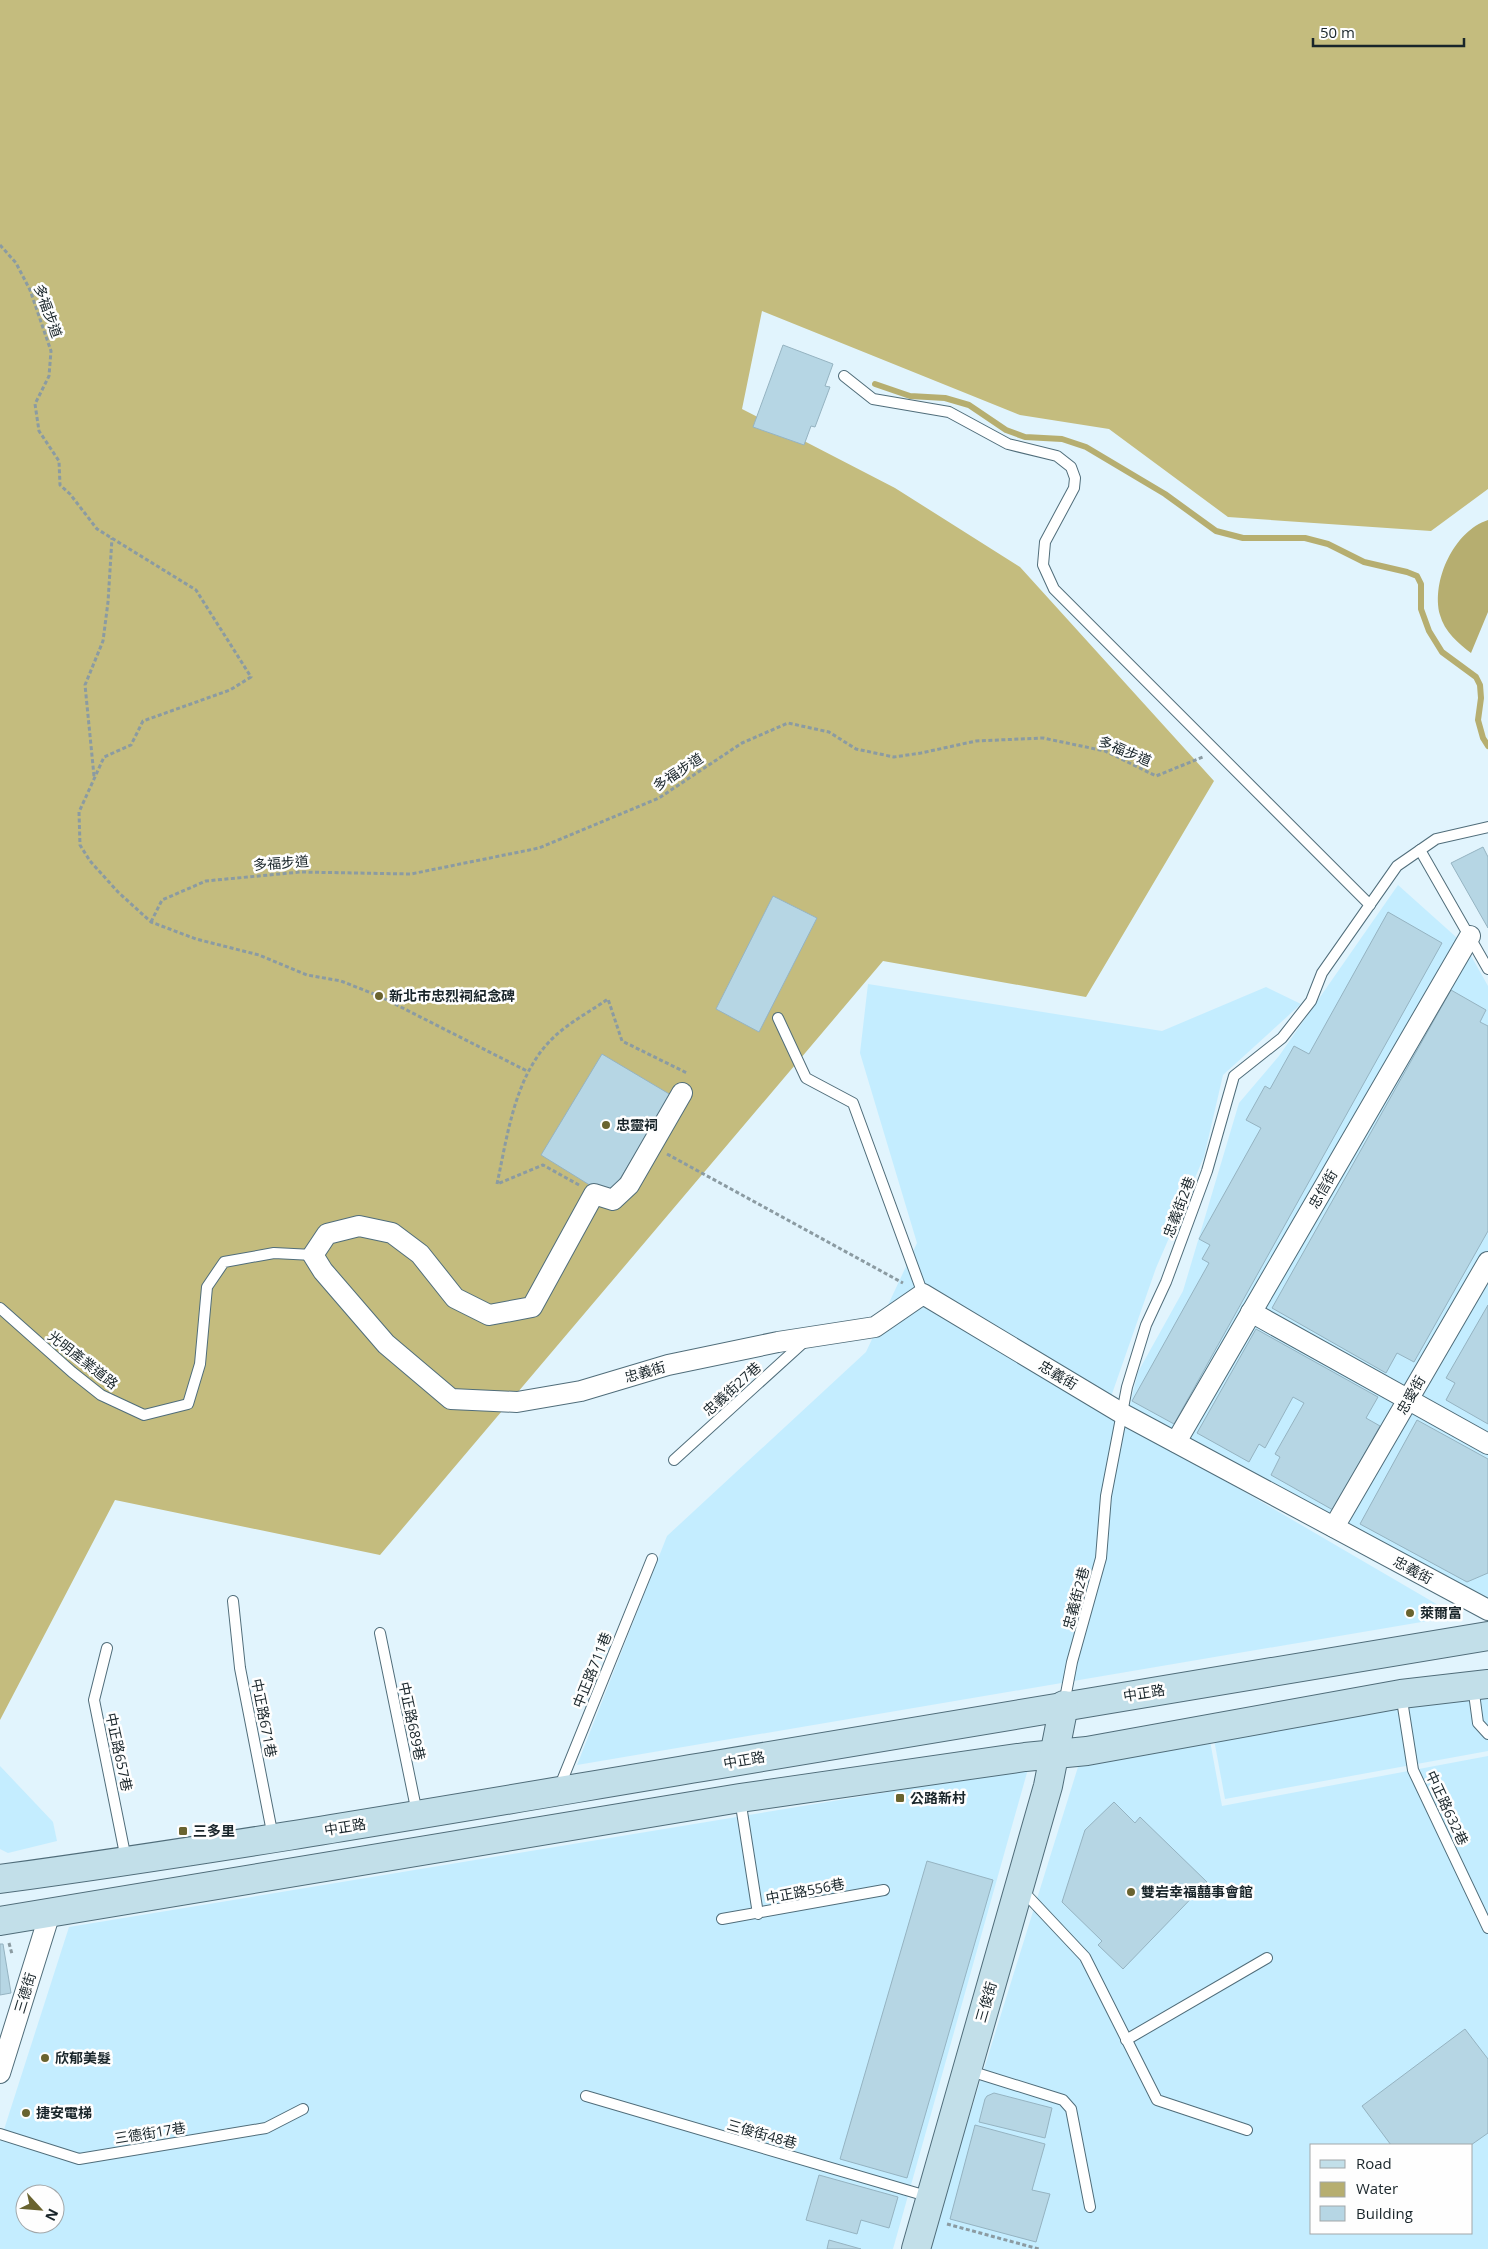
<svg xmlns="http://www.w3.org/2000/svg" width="1488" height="2249" viewBox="0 0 1488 2249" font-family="'Open Sans','Noto Sans TC',sans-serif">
<rect width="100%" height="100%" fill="#e1f4fd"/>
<g fill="#c4edff" fill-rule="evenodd">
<path d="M 1398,885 L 1465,945 L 1488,986 L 1488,1599 L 1129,1408 L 1138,1372 L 1183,1291 L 1239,1103 L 1279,1056 Z"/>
<path d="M 868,984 L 1162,1031 L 1266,987 L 1301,1004 L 1223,1075 L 1204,1157 L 1156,1268 L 1106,1411 L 1457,1616 L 577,1765 L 667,1536 L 866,1352 L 917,1243 L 860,1053 Z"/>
<path d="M 1488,1683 L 1488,1751 L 1225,1799 L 1213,1734 Z"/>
<path d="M 1208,1730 L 1222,1806 L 1488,1756 L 1488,2249 L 928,2249 L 1082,1754 ZM 1312,2145 L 1472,2145 L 1472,2233 L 1312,2233 Z"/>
<path d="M 0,1766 L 53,1822 L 57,1841 L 8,1853 L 0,1849 Z"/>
<path d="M 1028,1769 L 893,2249 L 0,2249 L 0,2142 L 69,1927 ZM 25,2194 L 55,2194 L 55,2224 L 25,2224 Z"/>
</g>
<path fill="#c4bc7e" d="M 0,0 L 1488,0 L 1488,489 L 1431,531 L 1228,517 L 1109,429 L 1020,415 L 762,311 L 742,409 L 895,488 L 1020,567 L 1214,781 L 1086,997 L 883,961 L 380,1555 L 115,1500 L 0,1720 Z"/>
<path fill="#b6ae70" d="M 1488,520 L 1488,612 L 1471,653 C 1459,644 1444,631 1440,615 C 1431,581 1454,531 1488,520 Z"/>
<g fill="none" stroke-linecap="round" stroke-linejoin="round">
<path stroke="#b6ae70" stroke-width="6" d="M 875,384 L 910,396 L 945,398 L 969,405 L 1006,430 L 1025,437 L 1062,439 L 1086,447 L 1165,494 L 1216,531 L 1243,538 L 1305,538 L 1328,544 L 1364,562 L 1407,572 L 1417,576 L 1421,584 L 1421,609 L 1429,631 L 1442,652 L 1476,677 L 1480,685 L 1481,698 L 1478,720 L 1483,738 L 1488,746"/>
</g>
<g fill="#b6d6e4" stroke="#95b3c1">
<path d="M 783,345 L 833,364 L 825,386 L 830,387 L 815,427 L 811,426 L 804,445 L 753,427 Z"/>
<path d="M 1483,847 L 1488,857 L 1488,928 L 1451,863 Z"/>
<path d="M 773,896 L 817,918 L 759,1032 L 716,1009 Z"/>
<path d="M 1388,912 L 1442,943 L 1174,1424 L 1132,1401 L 1209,1263 L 1202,1259 L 1210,1245 L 1199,1239 L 1261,1128 L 1246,1120 L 1265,1086 L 1270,1089 L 1294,1046 L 1309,1054 Z"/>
<path d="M 1451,990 L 1486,1010 L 1480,1022 L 1488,1026 L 1488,1231 L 1414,1362 L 1397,1353 L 1386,1373 L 1272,1308 Z"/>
<path d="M 602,1054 L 671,1095 L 609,1197 L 541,1155 Z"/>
<path d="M 1488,1305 L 1488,1424 L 1446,1400 L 1455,1383 L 1446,1378 Z"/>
<path d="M 1256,1329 L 1378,1397 L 1366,1418 L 1380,1426 L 1333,1510 L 1271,1475 L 1280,1457 L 1275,1454 L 1304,1403 L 1293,1397 L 1265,1448 L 1259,1444 L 1249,1462 L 1197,1433 Z"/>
<path d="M 1417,1420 L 1488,1459 L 1488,1573 L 1467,1582 L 1360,1524 Z"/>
<path d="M 1114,1802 L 1135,1823 L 1140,1817 L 1207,1882 L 1123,1969 L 1098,1945 L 1102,1941 L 1062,1902 L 1085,1830 Z"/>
<path d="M 927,1861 L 993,1880 L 907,2178 L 840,2159 Z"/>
<path d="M 0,1944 L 3,1944 L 11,1993 L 0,1995 Z"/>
<path d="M 1465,2029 L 1488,2059 L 1488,2133 L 1471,2145 L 1391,2145 L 1362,2106 Z"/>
<path d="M 994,2093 L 1052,2108 L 1045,2138 L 979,2122 L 985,2099 L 987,2096 Z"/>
<path d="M 975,2125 L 1045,2144 L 1032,2190 L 1050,2194 L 1036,2242 L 950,2219 Z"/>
<path d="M 819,2175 L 898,2197 L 889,2228 L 861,2220 L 857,2234 L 806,2220 Z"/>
<path d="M 829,2240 L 861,2249 L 827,2249 Z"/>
</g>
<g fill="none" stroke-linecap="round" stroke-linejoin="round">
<g stroke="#506d7a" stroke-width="12">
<g id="lane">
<path d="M 844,376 L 873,399 L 949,412 L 1008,444 L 1057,456 L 1071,467 L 1075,478 L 1074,488 L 1045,542 L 1043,565 L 1054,589 L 1370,905"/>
<path d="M 1420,850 L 1488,969"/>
<path d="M 778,1018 L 806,1078 L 853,1103 L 923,1294"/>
<path d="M 0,1308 L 72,1372 L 101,1395 L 144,1415 L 188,1404 L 200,1364 L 207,1287 L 224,1262 L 274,1253 L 313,1255"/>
<path d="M 674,1460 L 805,1341"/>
<path d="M 233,1601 L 240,1668 L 273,1837"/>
<path d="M 380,1633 L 417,1813"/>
<path d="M 107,1648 L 94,1700 L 126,1859"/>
<path d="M 1473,1686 L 1478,1723 L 1488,1734"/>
<path d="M 1401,1694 L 1413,1770 L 1488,1928"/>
<path d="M 1064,1704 L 1072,1662 L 1101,1558 L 1106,1496 L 1127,1387 L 1146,1325 L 1166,1282 L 1207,1171 L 1234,1076 L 1282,1038 L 1311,1001 L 1322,973 L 1397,866 L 1436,839 L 1488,827"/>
<path d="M 559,1788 L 652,1559"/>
<path d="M 740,1799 L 758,1914"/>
<path d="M 1022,1890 L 1085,1957 L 1157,2100 L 1247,2130"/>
<path d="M 722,1919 L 884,1890"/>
<path d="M 1126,2040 L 1267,1958"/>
<path d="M 967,2070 L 1063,2100 L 1071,2109 L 1090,2207"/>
<path d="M 586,2096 L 930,2197"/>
<path d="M 0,2134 L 79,2159 L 266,2128 L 303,2109"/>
</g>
</g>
<g stroke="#506d7a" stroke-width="22">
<g id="street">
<path d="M 682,1093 L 629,1185 L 613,1200 L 594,1194 L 532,1307 L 489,1315 L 455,1298 L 420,1254 L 392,1233 L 359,1226 L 327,1234 L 313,1255 L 323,1271 L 386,1344 L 451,1399 L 517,1402 L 581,1391 L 668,1365 L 778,1342 L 875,1327 L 923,1294 L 1123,1414 L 1488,1610"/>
<path d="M 1251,1312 L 1488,1444"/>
<path d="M 1176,1442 L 1470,936"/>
<path d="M 1334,1527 L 1488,1262"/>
<path d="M 0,2073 L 50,1913"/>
</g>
</g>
<g stroke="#506d7a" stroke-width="30">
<g id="secondary">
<path d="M 0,1879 C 235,1847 469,1806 703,1767 C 965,1723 1226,1680 1488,1636"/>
<path d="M 0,1921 L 740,1798 L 1025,1757 L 1087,1751 L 1401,1694 L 1488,1684"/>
<path d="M 916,2249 L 1048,1786 L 1064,1705"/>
</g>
</g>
<g stroke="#8b9ba2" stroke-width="3" stroke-dasharray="4 2.5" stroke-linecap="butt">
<path d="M 0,245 L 16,263 L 30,290 L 51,351 L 49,376 L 35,404 L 39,431 L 59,461 L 60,485 L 70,494 L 97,529 L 196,590 L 251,677 L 230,690 L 143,721 L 131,745 L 104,757 L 79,812 L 80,845 L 90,861 L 118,892 L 151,922 L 196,939 L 259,955 L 307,975 L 341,981 L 379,996 L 527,1071"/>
<path d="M 94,776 L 85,685 L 103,641 L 108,602 L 112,538"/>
<path d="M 151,922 L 162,900 L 206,881 L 300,872 L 411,874 L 539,848 L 659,798 L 742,743 L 788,723 L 829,732 L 856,749 L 894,757 L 921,753 L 976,741 L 1043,738 L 1105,751 L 1156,776 L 1203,757"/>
<path d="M 667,1154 L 903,1283"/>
<path d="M 579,1185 L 543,1165 L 497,1184 C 508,1133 515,1073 555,1036 C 570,1022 591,1011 608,999 L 622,1041 L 687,1073"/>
<path d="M 9,1943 L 12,1954"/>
<path d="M 947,2224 L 1039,2249"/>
</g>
<use href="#lane" stroke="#fff" stroke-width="10"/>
<use href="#street" stroke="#fff" stroke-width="20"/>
<use href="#secondary" stroke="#c2dfe9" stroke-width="28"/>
</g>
<g fill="#69632f" stroke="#fefefe" stroke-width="2">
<circle cx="379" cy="996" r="5"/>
<circle cx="606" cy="1125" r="5"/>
<circle cx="1410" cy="1613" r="5"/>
<rect x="895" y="1793" width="10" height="10" rx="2.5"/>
<rect x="178" y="1826" width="10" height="10" rx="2.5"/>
<circle cx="1131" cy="1892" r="5"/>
<circle cx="45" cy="2058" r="5"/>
<circle cx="26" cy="2113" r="5"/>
</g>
<g text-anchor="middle" stroke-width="5" stroke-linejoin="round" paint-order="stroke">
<g font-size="14" fill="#19252a" stroke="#fefefe">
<text transform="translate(48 311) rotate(70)" y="5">多福步道</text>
<text transform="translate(1125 751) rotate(23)" y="5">多福步道</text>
<text transform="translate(678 772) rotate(-33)" y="5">多福步道</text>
<text transform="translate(281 863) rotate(-4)" y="5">多福步道</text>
<text transform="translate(1323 1189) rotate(-60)" y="5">忠信街</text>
<text transform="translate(1179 1207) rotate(-69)" y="5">忠義街2巷</text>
<text transform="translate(83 1360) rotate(38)" y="5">光明產業道路</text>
<text transform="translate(645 1372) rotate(-16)" y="5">忠義街</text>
<text transform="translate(1058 1375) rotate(31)" y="5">忠義街</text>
<text transform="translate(732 1389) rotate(-42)" y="5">忠義街27巷</text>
<text transform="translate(1411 1395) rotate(-60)" y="5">忠愛街</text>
<text transform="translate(1413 1570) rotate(28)" y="5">忠義街</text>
<text transform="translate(1076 1598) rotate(-75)" y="5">忠義街2巷</text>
<text transform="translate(592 1670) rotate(-68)" y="5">中正路711巷</text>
<text transform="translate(1144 1693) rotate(-9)" y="5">中正路</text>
<text transform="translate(264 1718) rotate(79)" y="5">中正路671巷</text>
<text transform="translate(412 1721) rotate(78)" y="5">中正路689巷</text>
<text transform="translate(119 1752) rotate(78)" y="5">中正路657巷</text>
<text transform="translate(744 1760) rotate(-10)" y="5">中正路</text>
<text transform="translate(1447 1808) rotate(65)" y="5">中正路632巷</text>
<text transform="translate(345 1827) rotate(-9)" y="5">中正路</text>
<text transform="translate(805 1891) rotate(-11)" y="5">中正路556巷</text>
<text transform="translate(25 1993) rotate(-73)" y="5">三德街</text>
<text transform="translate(986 2002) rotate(-74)" y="5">三俊街</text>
<text transform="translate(150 2133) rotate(-9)" y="5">三德街17巷</text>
<text transform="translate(762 2134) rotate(16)" y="5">三俊街48巷</text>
</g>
<g font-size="14" font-weight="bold" fill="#19252a" stroke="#fefefe" text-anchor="start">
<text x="389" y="1001">新北市忠烈祠紀念碑</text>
<text x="616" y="1130">忠靈祠</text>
<text x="1420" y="1618">萊爾富</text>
<text x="910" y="1803">公路新村</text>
<text x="193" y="1836">三多里</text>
<text x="1141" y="1897">雙岩幸福囍事會館</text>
<text x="55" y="2063">欣郁美髮</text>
<text x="36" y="2118">捷安電梯</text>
</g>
</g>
<rect x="1310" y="2144" width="162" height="90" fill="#fefefe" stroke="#a2a7a9"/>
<rect x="1320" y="2160" width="25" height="8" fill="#c2dfe9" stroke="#a2a7a9"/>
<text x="1356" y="2169" font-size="15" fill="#19252a">Road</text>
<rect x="1320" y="2182" width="25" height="15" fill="#b6ae70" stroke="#a2a7a9"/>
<text x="1356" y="2194" font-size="15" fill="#19252a">Water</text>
<rect x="1320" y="2206" width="25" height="15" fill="#b6d6e4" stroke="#a2a7a9"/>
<text x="1356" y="2219" font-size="15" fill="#19252a">Building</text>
<g transform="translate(40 2209) rotate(116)"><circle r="24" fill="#fefefe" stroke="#a2a7a9"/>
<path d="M0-4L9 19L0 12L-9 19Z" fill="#69632f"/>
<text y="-8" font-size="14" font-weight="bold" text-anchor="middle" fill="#19252a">N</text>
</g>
<path d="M1313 38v8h151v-8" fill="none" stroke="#19252a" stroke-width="2.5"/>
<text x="1320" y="38" font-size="15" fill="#19252a" stroke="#fefefe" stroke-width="4" paint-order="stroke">50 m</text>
</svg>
